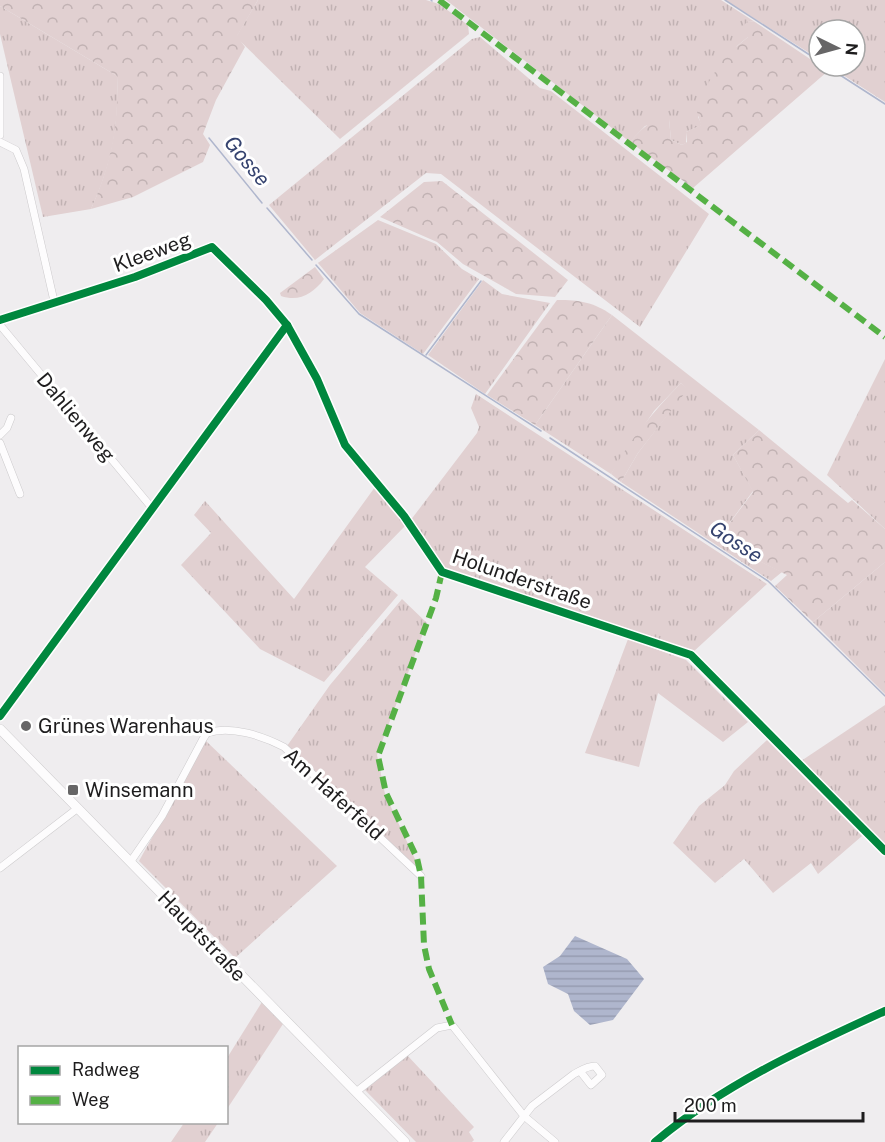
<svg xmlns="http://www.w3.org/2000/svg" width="885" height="1142" viewBox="0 0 885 1142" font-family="'Public Sans',sans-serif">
<defs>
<pattern id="grass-tufts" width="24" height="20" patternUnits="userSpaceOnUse" patternTransform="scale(1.5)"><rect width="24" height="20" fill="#e1d0d1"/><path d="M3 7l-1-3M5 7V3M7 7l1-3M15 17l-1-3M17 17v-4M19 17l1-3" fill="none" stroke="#c1b2b3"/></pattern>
<pattern id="forest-crowns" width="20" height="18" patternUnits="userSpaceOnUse" patternTransform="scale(1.5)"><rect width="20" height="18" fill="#e1d0d1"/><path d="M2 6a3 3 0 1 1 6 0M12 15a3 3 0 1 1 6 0" fill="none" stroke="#c1b2b3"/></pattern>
<pattern id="water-rules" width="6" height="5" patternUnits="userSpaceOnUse" patternTransform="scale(1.5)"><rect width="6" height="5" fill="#afb6cd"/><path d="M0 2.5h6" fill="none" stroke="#969cb0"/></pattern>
</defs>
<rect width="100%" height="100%" fill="#efedef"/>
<g fill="url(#grass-tufts)">
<path d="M 258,0 L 426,0 L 439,4 L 468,25 L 469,34 L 340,139 L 236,37 Z"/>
<path d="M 446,0 L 721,0 L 755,22 L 748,21 L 748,37 L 737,46 L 698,117 L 702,125 L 686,132 L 686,143 L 682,145 L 671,140 L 669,119 L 645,126 L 630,142 Z"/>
<path d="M 725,0 L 885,0 L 885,102 L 829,66 L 855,66 L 855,30 L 819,30 L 819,59 Z"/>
<path d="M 0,6 L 117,76 C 119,126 112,163 91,209 L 43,217 L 0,34 Z"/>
<path d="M 480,37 L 540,88 L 551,91 L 709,214 L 640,327 L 441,174 L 426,173 L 315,260 L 269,205 L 472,39 Z"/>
<path d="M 378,220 L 436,244 L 462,269 L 479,279 L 423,354 L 360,313 L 318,263 Z"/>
<path d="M 483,280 L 502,294 L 550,303 L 485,394 L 428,355 Z"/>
<path d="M 612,315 L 759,430 L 733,455 L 753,491 L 717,540 L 782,572 L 771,581 L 621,482 L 638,453 L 687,389 L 681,383 L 654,411 L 611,474 L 535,425 Z"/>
<path d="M 885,359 L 885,529 L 827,475 Z"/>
<path d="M 476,394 L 767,584 L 692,653 L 444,569 L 410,521 L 477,433 L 479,427 L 471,408 Z"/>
<path d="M 375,487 L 406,525 L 365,567 L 398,595 L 324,682 L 260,649 L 181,565 L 211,533 L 194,515 L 205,501 L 294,599 Z"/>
<path d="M 885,562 L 885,694 L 813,622 Z"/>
<path d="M 402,599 L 427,623 L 377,755 L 385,794 L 415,859 L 416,867 L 287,746 L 330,685 Z"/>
<path d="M 628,639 L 686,660 L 748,722 L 723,742 L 658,693 L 639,767 L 585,753 Z"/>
<path d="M 885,705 L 885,846 L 801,761 Z"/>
<path d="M 767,740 L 862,836 L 818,874 L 811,863 L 773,893 L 744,859 L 715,883 L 673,843 L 699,806 L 725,785 L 734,771 Z"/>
<path d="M 206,741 L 337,866 L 235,958 L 139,861 Z"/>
<path d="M 262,1002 L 283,1024 L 227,1109 L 227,1058 Z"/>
<path d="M 407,1055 L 474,1127 L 469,1132 L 474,1140 L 472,1142 L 416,1142 L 365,1090 Z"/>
<path d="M 184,1123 L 184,1122 L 218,1123 L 205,1142 L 171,1142 Z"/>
</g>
<g fill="url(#forest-crowns)">
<path d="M 0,0 L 258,0 L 237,36 L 245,47 L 216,100 L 203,134 L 210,145 L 203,162 L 133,197 L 91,209 C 111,165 119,124 117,76 L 0,6 Z"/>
<path d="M 748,21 L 755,22 L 828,71 L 693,188 L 630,142 C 640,131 653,116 669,119 L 671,140 L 682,145 L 687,142 L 686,132 L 701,125 L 695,105 L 724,57 L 748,37 L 744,25 Z"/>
<path d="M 442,181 L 568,280 L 555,297 L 516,294 L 463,264 L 437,242 L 380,217 L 424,182 Z"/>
<path d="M 315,267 L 324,279 C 313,294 299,302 281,296 L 280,293 Z"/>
<path d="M 557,300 C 580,300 593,302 612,315 L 535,425 L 487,395 Z"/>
<path d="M 681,383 L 688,389 L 638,453 L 621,482 L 611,474 C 629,440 654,411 681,383 Z"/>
<path d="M 759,430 L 848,503 L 852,500 L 885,529 L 885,562 L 813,622 L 775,586 L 787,575 L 717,540 L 753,492 L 733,455 Z"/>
</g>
<path fill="url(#water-rules)" d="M 575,936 L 627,959 L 644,979 L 613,1020 L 590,1025 L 574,1011 L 568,994 L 548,984 L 543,967 L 560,956 Z"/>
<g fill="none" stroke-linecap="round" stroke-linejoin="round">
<g stroke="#afb6cd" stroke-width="1.5">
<path d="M 431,0 L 432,1"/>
<path d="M 725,0 L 819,61"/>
<path d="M 826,66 L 885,104"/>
<path d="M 209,138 L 262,203"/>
<path d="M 267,208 L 312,260"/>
<path d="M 316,265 L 359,314 L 541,431"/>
<path d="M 426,355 L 481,281"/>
<path d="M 550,438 L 768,581 L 885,696"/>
</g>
<g stroke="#cdcbcd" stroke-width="8">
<g id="minor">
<path d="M 0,76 L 0,135"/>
<path d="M 0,142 L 16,150 L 24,169 L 54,301"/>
<path d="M 0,320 L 135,277 L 212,247 L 266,300 L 287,325 L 317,379 L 345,445 L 404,516 L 442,572 L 691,655 L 885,851"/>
<path d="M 0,325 L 152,508"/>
<path d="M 0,435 L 7,428 L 11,418"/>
<path d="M 0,443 L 20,494"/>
<path d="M 0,716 L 287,325"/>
<path d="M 131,861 L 162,816 L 203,739 L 207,733 C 231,725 263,736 284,747 L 421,876"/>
<path d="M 0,868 L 78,808"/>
<path d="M 356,1092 L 437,1028 L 452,1025 L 524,1116 L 555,1142"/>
<path d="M 504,1142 L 532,1106 L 574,1074 C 580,1071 587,1066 595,1066 L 602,1075 L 591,1085 L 580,1071"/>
<path d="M 655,1142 L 718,1095"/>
</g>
</g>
<g stroke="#cdcbcd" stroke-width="10">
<path id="major" d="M 0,729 L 405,1142"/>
</g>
<use href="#minor" stroke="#fdfcfd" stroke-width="7"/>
<use href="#major" stroke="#fdfcfd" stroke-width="9"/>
<g stroke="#55b145" stroke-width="6" stroke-dasharray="12 6" stroke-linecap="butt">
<path d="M 439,0 L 885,337"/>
<path d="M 442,572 L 436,598 L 378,756 L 386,793 L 417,858 L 421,876 L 424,945 L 429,969 L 452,1025"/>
</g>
<g stroke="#fff" stroke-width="11">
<g id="cycleway">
<path d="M 0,320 L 135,277 L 212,247 L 266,300 L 287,325 L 317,379 L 345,445 L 404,516 L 442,572 L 691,655 L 885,851"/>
<path d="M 0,716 L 287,325"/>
<path d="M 655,1142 C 724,1084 804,1048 885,1011"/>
</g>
</g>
<use href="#cycleway" stroke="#00873e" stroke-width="8"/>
</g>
<g fill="#676667" stroke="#fff" stroke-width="2">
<circle cx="26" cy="726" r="6"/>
<rect x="67" y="784" width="12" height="12" rx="3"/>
</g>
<g text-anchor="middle" stroke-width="6" stroke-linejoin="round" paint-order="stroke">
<g font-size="20" fill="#1e1d1e" stroke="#fff">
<text transform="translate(152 252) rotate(-20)" y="7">Kleeweg</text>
<text transform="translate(76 417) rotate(50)" y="7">Dahlienweg</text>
<text transform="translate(522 579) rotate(19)" y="7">Holunderstraße</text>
<text transform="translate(334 794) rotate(42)" y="7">Am Haferfeld</text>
<text transform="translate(202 936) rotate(46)" y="7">Hauptstraße</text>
</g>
<g font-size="20" fill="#1e1d1e" stroke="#fff" text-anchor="start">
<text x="38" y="733">Grünes Warenhaus</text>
<text x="85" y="797">Winsemann</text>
</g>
<g font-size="21" font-style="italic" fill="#35436f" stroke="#fff">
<text transform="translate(247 161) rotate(50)" y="7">Gosse</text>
<text transform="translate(736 542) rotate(33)" y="7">Gosse</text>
</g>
</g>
<rect x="18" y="1046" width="210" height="78" fill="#ffffff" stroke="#a5a5a5" stroke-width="1.5"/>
<rect x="30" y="1066" width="30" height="9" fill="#00873e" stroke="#a5a5a5" stroke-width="1.5"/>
<text x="72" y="1076" font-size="18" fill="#1e1d1e">Radweg</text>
<rect x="30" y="1096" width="30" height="9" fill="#55b145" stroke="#a5a5a5" stroke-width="1.5"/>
<text x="72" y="1106" font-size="18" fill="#1e1d1e">Weg</text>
<g transform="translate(837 48) rotate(95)"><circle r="28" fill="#ffffff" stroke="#a5a5a5" stroke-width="1.5"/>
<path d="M0-4.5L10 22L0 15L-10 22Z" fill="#676667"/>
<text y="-9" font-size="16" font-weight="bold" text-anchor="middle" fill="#1e1d1e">N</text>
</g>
<path d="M675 1112v9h188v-9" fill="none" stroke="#1e1d1e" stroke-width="3"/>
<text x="684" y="1112" font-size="18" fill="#1e1d1e" stroke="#ffffff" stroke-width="4.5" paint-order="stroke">200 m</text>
</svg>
